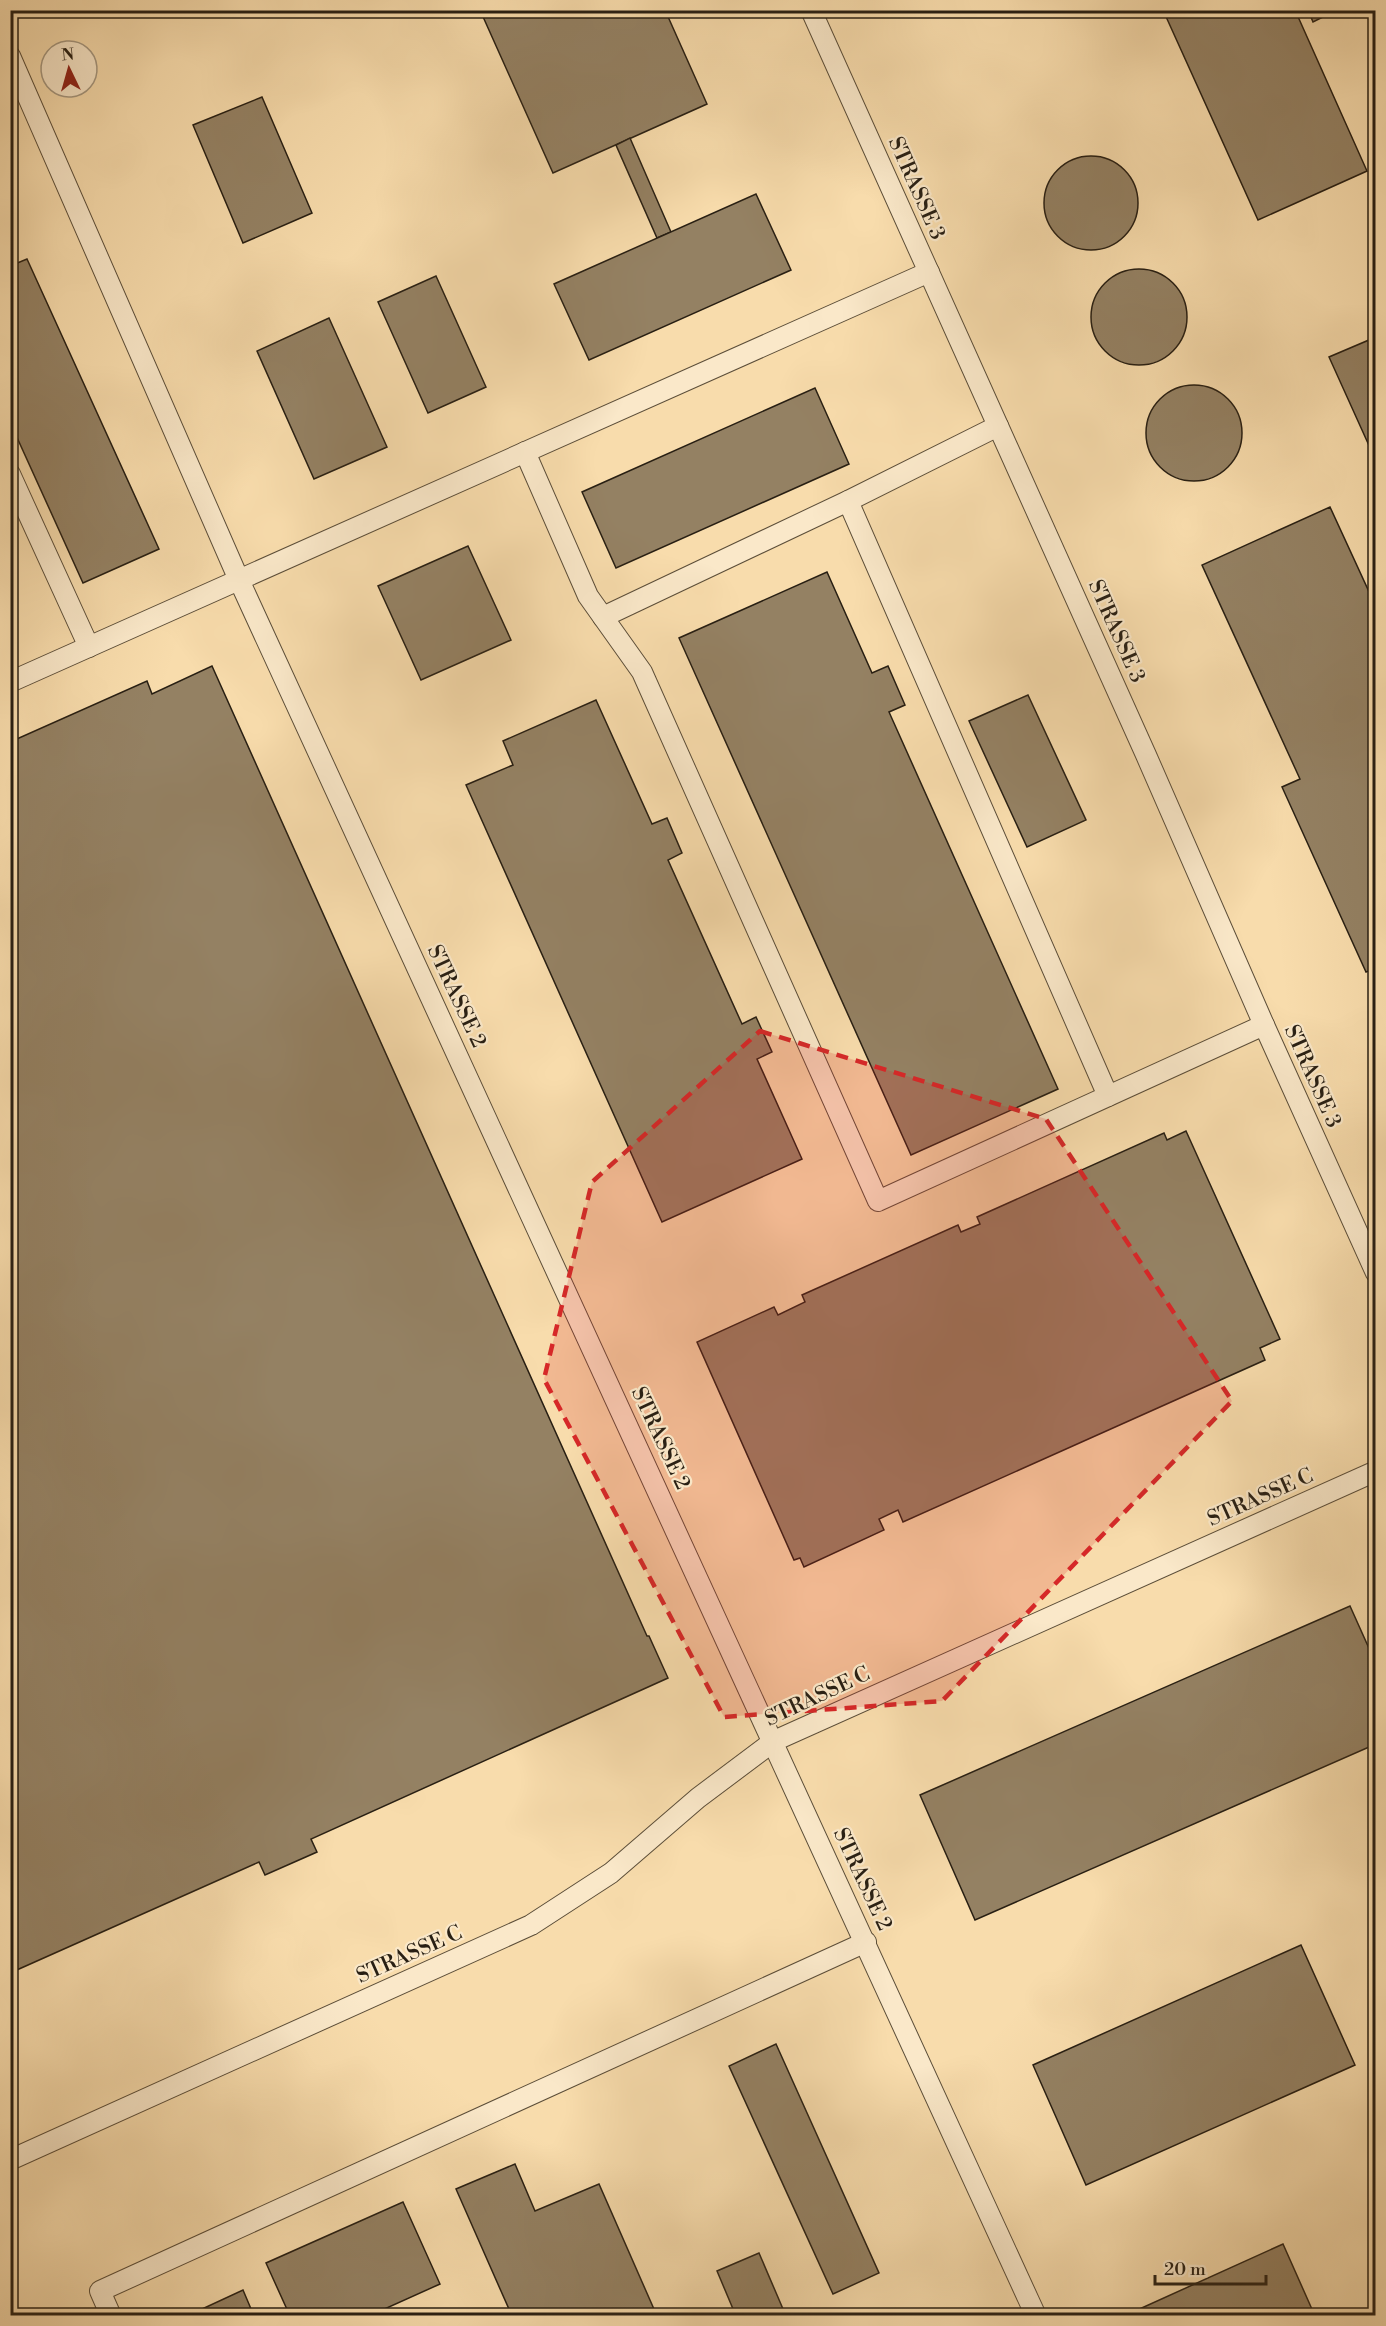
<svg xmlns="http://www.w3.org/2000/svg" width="1386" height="2326" viewBox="0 0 1386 2326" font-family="'Libre Bodoni',serif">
<rect width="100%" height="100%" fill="#f8dcac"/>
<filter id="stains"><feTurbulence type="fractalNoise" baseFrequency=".00333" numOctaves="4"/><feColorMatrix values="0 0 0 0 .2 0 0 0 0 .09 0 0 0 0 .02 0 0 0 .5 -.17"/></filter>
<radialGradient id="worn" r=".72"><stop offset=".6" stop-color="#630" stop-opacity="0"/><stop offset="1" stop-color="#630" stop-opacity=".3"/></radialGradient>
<g fill="#948163" stroke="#281f13" stroke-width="1.5">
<path d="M 113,10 L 147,10 L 133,16 L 123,15 Z"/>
<path d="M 480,10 L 665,10 L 707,104 L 553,173 Z"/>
<path d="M 1163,10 L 1295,10 L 1367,171 L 1258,220 Z"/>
<path d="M 1308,10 L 1337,10 L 1313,22 Z"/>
<path d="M 262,97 L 312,213 L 243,243 L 193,125 Z"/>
<path d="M 630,138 L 671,232 L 657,238 L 616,145 Z"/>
<circle cx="1091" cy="203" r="47"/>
<path d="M 756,194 L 791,270 L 589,360 L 554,284 Z"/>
<path d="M 27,259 L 159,549 L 83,583 L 10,422 L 10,266 Z"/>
<circle cx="1139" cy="317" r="48"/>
<path d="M 436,276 L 486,387 L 428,413 L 378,302 Z"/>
<path d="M 329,318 L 387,447 L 314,479 L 257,351 Z"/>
<path d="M 1376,337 L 1376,461 L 1329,357 Z"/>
<circle cx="1194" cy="433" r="48"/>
<path d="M 815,388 L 849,464 L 616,568 L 582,492 Z"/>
<path d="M 1330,507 L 1376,607 L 1376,968 L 1366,972 L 1282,787 L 1300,779 L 1202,565 Z"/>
<path d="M 468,546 L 511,640 L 421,680 L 378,586 Z"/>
<path d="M 827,572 L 872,673 L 888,666 L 905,705 L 889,712 L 1058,1089 L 911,1155 L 679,638 Z"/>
<path d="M 212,666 L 647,1636 L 649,1636 L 668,1678 L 311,1839 L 317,1852 L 265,1875 L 259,1862 L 10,1973 L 10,742 L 147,681 L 152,694 Z"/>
<path d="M 1028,695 L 1086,820 L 1027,847 L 969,721 Z"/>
<path d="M 596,700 L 652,824 L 667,818 L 682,853 L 668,860 L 742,1024 L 756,1017 L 772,1052 L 757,1059 L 802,1159 L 662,1222 L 466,785 L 513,765 L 503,741 Z"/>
<path d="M 1186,1131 L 1280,1339 L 1260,1348 L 1265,1360 L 903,1522 L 898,1510 L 879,1519 L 884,1530 L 804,1567 L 800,1558 L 794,1560 L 697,1342 L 774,1307 L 778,1315 L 805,1302 L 802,1295 L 958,1225 L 961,1232 L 980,1224 L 977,1217 L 1164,1133 L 1167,1140 Z"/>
<path d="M 1350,1606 L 1376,1664 L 1376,1744 L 975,1920 L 920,1795 Z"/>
<path d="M 1301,1945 L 1355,2065 L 1086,2185 L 1033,2065 Z"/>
<path d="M 776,2044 L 879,2273 L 833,2294 L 729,2066 Z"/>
<path d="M 515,2164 L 535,2211 L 599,2184 L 657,2316 L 512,2316 L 456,2189 Z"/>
<path d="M 403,2202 L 440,2284 L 369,2316 L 290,2316 L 266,2263 Z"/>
<path d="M 1283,2244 L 1315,2316 L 1124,2316 Z"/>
<path d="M 759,2253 L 786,2316 L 736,2316 L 717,2271 Z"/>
<path d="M 243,2290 L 254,2316 L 187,2316 Z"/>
</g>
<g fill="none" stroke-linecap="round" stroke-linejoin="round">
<g stroke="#5c4e39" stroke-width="22">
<g id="service">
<path d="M 811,10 L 1146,755 L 1264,1025 L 1376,1273"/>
<path d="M 10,56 L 239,580 L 1036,2316"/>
<path d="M 525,452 L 588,596 L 642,672 L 878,1201 L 1264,1025"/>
<path d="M 10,474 L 89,647"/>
<path d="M 848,501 L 1108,1096"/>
<path d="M 603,617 L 848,501 L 998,426"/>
<path d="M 10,682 L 929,272"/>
<path d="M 10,2160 L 531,1925 L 611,1873 L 698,1798 L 774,1741 L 1376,1471"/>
<path d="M 111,2316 L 100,2291 L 866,1942"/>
</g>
</g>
<use href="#service" stroke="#fae8c9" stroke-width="20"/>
</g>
<path fill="#d62828" fill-opacity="0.2" stroke="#d62828" stroke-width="4.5" stroke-dasharray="12 8" stroke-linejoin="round" d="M 760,1031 L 1046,1119 L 1232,1401 L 942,1701 L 724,1717 L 544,1379 L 592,1182 Z"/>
<g text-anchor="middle" stroke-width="4.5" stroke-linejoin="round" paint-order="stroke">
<g font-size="21" fill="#281f13" stroke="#fae8c9">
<text transform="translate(917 188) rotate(66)" y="7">STRASSE 3</text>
<text transform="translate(1117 631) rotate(66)" y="7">STRASSE 3</text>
<text transform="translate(457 996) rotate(65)" y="7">STRASSE 2</text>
<text transform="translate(1313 1076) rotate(66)" y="7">STRASSE 3</text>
<text transform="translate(661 1438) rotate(65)" y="7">STRASSE 2</text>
<text transform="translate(1260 1497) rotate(-24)" y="7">STRASSE C</text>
<text transform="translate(817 1696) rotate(-25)" y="7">STRASSE C</text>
<text transform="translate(863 1879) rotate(65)" y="7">STRASSE 2</text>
<text transform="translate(409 1954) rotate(-24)" y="7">STRASSE C</text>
</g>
</g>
<rect width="1386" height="2326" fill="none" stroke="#f8dcac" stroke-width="36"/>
<rect x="12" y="12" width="1362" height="2302" fill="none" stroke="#281f13" stroke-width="3"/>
<rect x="18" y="18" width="1350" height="2290" fill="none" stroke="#281f13" stroke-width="1.5"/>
<g transform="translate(69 69) rotate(355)"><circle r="28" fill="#fae8c9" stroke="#a69880" stroke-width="1.5"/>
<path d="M0-4.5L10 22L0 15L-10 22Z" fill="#8f2418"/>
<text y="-9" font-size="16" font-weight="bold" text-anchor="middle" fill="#281f13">N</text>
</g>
<path d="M1155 2275v9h111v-9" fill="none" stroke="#281f13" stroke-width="3"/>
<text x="1164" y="2275" font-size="18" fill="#281f13" stroke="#fae8c9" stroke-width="4.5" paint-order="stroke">20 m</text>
<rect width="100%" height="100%" filter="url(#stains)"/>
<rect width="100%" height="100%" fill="url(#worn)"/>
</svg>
